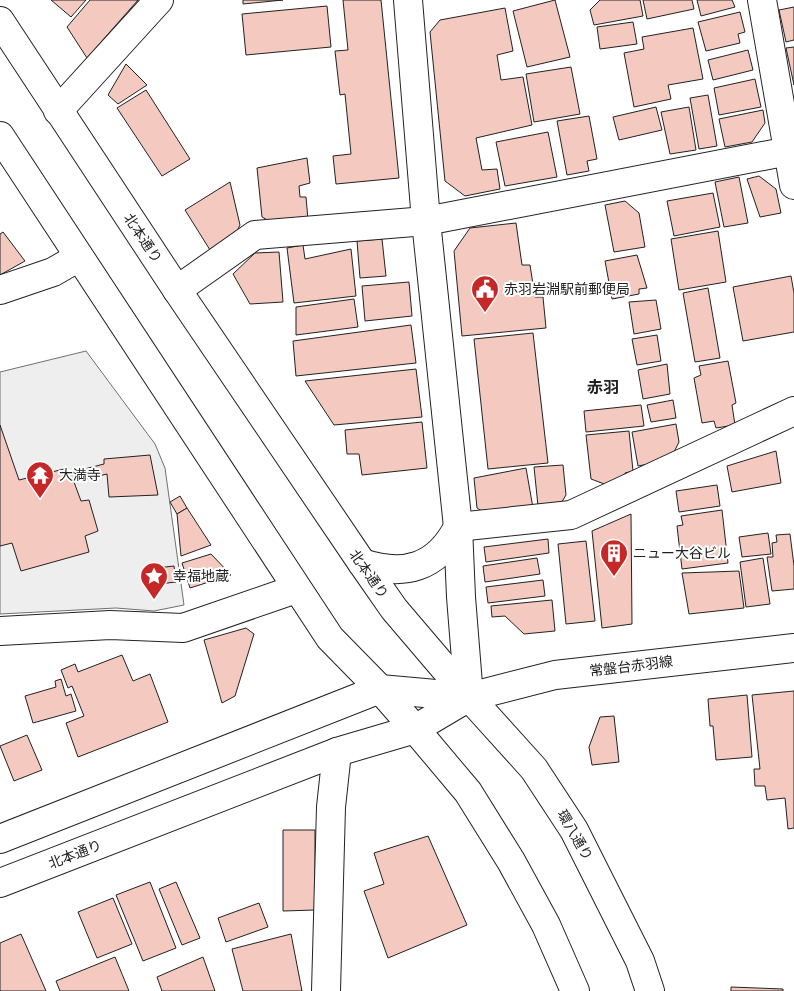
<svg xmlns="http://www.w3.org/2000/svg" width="794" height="991" viewBox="0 0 794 991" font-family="'Noto Sans','Noto Sans JP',sans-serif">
<rect width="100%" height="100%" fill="#fff"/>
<path fill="#eee" stroke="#6f6f6f" d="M 86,351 L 155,444 L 165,468 L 184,605 L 154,611 L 116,608 L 0,614 L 0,372 Z"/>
<g fill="#f3c9c0" stroke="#222">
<path d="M 51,0 L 86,0 L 71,17 Z"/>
<path d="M 90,0 L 138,0 L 87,58 L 67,27 Z"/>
<path d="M 243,0 L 283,0 L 243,4 Z"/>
<path d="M 343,0 L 381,0 L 399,178 L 336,184 L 333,156 L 351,154 L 345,94 L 340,95 L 335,51 L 348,50 Z"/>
<path d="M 555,0 L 570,57 L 527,67 L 513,11 Z"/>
<path d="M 600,0 L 640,0 L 643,16 L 594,25 L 590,10 Z"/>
<path d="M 643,0 L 692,0 L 694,9 L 647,19 Z"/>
<path d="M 697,0 L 732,0 L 735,7 L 701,16 Z"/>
<path d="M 327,6 L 331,47 L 246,55 L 242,14 Z"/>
<path d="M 794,7 L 794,40 L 786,42 L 779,10 Z"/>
<path d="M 505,8 L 513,51 L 497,55 L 501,80 L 523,77 L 532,125 L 476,138 L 482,170 L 497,169 L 500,189 L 465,196 L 445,181 L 430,32 L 440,20 Z"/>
<path d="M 740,12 L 745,32 L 738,34 L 740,43 L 706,51 L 698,22 Z"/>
<path d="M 633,22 L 637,44 L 600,49 L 597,27 Z"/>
<path d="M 693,28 L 703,79 L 668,85 L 671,99 L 634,107 L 624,53 L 644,49 L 642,37 Z"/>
<path d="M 794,47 L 794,85 L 786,48 Z"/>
<path d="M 748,50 L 753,70 L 713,80 L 708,60 Z"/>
<path d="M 126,64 L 147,85 L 118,104 L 108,95 Z"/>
<path d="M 571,67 L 580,114 L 534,122 L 526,74 Z"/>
<path d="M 755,79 L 761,107 L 719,115 L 714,88 Z"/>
<path d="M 146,90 L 190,159 L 162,176 L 117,108 Z"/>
<path d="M 708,95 L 717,146 L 699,149 L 690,98 Z"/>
<path d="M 656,107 L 662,130 L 619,140 L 613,117 Z"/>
<path d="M 689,107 L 696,150 L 670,154 L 661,112 Z"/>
<path d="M 763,110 L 765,123 L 752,142 L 725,147 L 719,119 Z"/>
<path d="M 589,116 L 597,159 L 587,161 L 589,171 L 567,175 L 557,121 Z"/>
<path d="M 548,132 L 557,177 L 505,186 L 496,142 Z"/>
<path d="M 307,158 L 310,183 L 299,186 L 300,197 L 306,197 L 308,220 L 275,224 L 262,217 L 257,168 Z"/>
<path d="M 759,176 L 776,189 L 781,213 L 760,217 L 747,179 Z"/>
<path d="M 739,177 L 748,223 L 724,227 L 715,182 Z"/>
<path d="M 230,182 L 240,225 L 235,235 L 210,250 L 185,210 Z"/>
<path d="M 713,193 L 720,227 L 674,236 L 667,201 Z"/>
<path d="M 625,201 L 639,213 L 645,247 L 614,252 L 605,205 Z"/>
<path d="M 516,223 L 522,265 L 530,265 L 535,297 L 543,297 L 546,328 L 462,336 L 454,251 L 470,228 Z"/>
<path d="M 718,231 L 726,282 L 679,290 L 671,239 Z"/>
<path d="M 3,232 L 25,261 L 0,275 L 0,234 Z"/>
<path d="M 382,239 L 386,276 L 360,278 L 357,241 Z"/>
<path d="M 303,245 L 305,259 L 351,249 L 356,296 L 294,303 L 287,248 Z"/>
<path d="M 279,252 L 283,302 L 250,304 L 233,274 L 255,253 Z"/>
<path d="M 637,255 L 647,288 L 639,289 L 639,294 L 612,299 L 605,261 Z"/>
<path d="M 791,276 L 794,293 L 794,332 L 743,341 L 733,287 Z"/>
<path d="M 409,282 L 412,316 L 365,321 L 362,286 Z"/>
<path d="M 708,288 L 720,358 L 695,362 L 683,293 Z"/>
<path d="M 354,299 L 358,327 L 296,335 L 296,307 Z"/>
<path d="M 656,300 L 661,329 L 634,334 L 629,302 Z"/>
<path d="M 411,325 L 416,363 L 296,376 L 293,341 Z"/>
<path d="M 533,333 L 548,463 L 488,469 L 474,339 Z"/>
<path d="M 657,335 L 661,361 L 637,365 L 632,339 Z"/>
<path d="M 728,361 L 736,403 L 732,405 L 735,425 L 716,428 L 714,421 L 702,423 L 694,378 L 701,375 L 699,366 Z"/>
<path d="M 667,364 L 670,394 L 643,399 L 638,370 Z"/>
<path d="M 416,369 L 422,417 L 334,425 L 305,381 Z"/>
<path d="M 673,400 L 676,418 L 651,422 L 647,405 Z"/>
<path d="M 641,405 L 644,426 L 586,432 L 584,411 Z"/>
<path d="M 422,422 L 427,468 L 362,475 L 359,454 L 347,454 L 345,430 Z"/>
<path d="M 676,424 L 679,442 L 670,460 L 638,466 L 632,432 Z"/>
<path d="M 0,425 L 19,480 L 64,469 L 65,474 L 104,464 L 104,459 L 150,455 L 158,495 L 109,497 L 107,474 L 74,482 L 81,501 L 89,500 L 98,531 L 85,536 L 89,552 L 21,571 L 12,543 L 0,546 Z"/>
<path d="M 629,431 L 633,471 L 625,473 L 625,483 L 607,485 L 591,479 L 586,435 Z"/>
<path d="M 776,451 L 781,483 L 732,492 L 727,466 Z"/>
<path d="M 563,465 L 566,495 L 560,505 L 538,506 L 534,467 Z"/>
<path d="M 526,468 L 533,508 L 491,517 L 477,508 L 474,478 Z"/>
<path d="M 717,485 L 720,506 L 679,512 L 676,491 Z"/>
<path d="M 180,496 L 187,508 L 177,514 L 170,502 Z"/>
<path d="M 187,508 L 211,545 L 181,556 L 177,514 Z"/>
<path d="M 722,510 L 728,563 L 682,569 L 677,526 L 683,525 L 681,516 Z"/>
<path d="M 631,514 L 632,624 L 602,628 L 592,531 Z"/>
<path d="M 768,533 L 771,554 L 742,557 L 739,537 Z"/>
<path d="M 790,534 L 794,566 L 794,589 L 772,591 L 767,557 L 773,557 L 772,543 L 777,542 L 776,535 Z"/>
<path d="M 548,539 L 549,553 L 486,562 L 484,547 Z"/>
<path d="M 586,541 L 595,621 L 566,624 L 558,544 Z"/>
<path d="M 211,554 L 231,575 L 190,588 L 182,563 Z"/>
<path d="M 537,558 L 540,574 L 485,582 L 483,566 Z"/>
<path d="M 763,558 L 770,604 L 746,607 L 740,562 Z"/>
<path d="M 174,566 L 176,582 L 150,585 L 148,569 Z"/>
<path d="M 739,571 L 744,608 L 689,614 L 682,573 Z"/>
<path d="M 543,580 L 545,596 L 488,603 L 486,587 Z"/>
<path d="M 552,600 L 555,631 L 524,634 L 505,616 L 492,617 L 491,606 Z"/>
<path d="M 246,628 L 254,634 L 235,696 L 222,703 L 204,640 Z"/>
<path d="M 122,655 L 133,681 L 150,674 L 168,722 L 78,757 L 66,723 L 84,716 L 72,686 L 68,688 L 61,670 L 75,664 L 78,672 Z"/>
<path d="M 61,679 L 66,696 L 71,694 L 76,711 L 33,723 L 25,696 L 56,687 L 55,681 Z"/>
<path d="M 794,691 L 794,828 L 788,829 L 785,798 L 767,800 L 765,786 L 755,786 L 754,769 L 760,769 L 752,695 Z"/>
<path d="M 747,695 L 752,757 L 716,760 L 713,726 L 710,726 L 708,699 Z"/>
<path d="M 614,716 L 619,762 L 592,765 L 589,747 L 600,717 Z"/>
<path d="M 27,735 L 42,770 L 14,781 L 0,746 Z"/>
<path d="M 283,830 L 315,830 L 315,910 L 283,911 Z"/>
<path d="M 428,836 L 467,925 L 388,958 L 364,891 L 384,884 L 374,853 Z"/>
<path d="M 150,882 L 176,948 L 143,961 L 116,895 Z"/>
<path d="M 176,882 L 200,938 L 182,945 L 159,889 Z"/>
<path d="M 113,898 L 132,944 L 97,958 L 78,912 Z"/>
<path d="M 259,903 L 268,927 L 226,942 L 218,918 Z"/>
<path d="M 21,934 L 46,991 L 0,991 L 0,943 Z"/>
<path d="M 291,934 L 302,991 L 243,991 L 232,949 Z"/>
<path d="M 115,957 L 129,991 L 60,991 L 56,981 Z"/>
<path d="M 203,957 L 215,991 L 162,991 L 157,977 Z"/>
<path d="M 731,987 L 783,989 L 783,991 L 731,991 Z"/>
</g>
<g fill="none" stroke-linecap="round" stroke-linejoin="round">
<g stroke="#222" stroke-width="30">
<g id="minor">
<path d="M 408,0 L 426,221 L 458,527 L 461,597 L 469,697"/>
<path d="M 762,0 L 794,185"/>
<path d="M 58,111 L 159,0"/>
<path d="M 0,290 L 53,272 L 79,257"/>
<path d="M 177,290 L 255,235 L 426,221 L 794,150"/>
<path d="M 362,563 C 404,577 437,568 458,527 L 571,515 L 794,411"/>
<path d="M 0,631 L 110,625 L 183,628 L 296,589"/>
<path d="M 326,991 L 331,807 L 337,752"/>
</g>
</g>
<g stroke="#222" stroke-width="30">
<path id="secondary" d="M 469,697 L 555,675 L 794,648"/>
</g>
<g stroke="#222" stroke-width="30">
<g id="primary">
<path d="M 469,697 L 534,769 L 574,830 L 640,961 L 650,991"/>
<path d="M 415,729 L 468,792 L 511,861 L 546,925 L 575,991"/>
</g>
</g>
<g stroke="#222" stroke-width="30">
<g id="trunk">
<path d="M 0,21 L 177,290 L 362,563 L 394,609 L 469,697"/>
<path d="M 0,136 L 330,638 L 380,689 L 415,729"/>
<path d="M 0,839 L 380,689 L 469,697"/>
<path d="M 0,883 L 337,752 L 415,729 L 469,697"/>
</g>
</g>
<use href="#minor" stroke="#fff" stroke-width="28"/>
<use href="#secondary" stroke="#fff" stroke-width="28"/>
<use href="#primary" stroke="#fff" stroke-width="28"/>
<use href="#trunk" stroke="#fff" stroke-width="28"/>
</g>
<defs>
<g id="civic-pin" transform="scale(1.4375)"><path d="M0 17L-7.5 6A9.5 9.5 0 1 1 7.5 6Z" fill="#c62828" stroke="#fff"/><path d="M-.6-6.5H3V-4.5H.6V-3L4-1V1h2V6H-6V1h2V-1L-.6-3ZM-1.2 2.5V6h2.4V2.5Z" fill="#fff"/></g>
<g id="temple-pin" transform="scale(1.4375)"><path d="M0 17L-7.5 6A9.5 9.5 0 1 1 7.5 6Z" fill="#c62828" stroke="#fff"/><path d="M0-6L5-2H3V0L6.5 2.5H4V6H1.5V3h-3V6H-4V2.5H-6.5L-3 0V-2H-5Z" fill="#fff"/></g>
<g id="building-pin" transform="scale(1.4375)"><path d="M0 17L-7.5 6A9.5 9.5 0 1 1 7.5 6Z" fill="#c62828" stroke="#fff"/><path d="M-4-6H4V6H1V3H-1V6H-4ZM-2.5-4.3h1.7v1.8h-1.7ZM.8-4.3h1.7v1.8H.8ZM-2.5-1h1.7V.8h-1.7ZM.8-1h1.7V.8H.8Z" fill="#fff"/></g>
<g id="sight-pin" transform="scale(1.4375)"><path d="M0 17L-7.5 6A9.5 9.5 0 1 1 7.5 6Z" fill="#c62828" stroke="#fff"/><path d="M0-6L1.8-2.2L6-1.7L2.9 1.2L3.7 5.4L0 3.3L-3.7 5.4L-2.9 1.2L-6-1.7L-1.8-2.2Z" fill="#fff"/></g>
</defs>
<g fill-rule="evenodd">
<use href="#civic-pin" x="485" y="289"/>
<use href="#temple-pin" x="40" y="475"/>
<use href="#building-pin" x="614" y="553"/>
<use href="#sight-pin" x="154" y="576"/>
</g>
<g text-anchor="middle" stroke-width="4" stroke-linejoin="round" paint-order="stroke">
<g font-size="14" fill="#222" stroke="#fff">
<text transform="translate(143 238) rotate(56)" y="5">北本通り</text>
<text transform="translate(369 574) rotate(55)" y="5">北本通り</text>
<text transform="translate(631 666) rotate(-7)" y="5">常盤台赤羽線</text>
<text transform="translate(575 835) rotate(60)" y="5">環八通り</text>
<text transform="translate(75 854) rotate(-21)" y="5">北本通り</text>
</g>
<g font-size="14" fill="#222" stroke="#fff" text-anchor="start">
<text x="504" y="294">赤羽岩淵駅前郵便局</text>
<text x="59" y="480">大満寺</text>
<text x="633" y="558">ニュー大谷ビル</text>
<text x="173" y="581">幸福地蔵</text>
</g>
<g font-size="16" font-weight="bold" fill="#222" stroke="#fff">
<text x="603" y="393">赤羽</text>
</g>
</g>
</svg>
